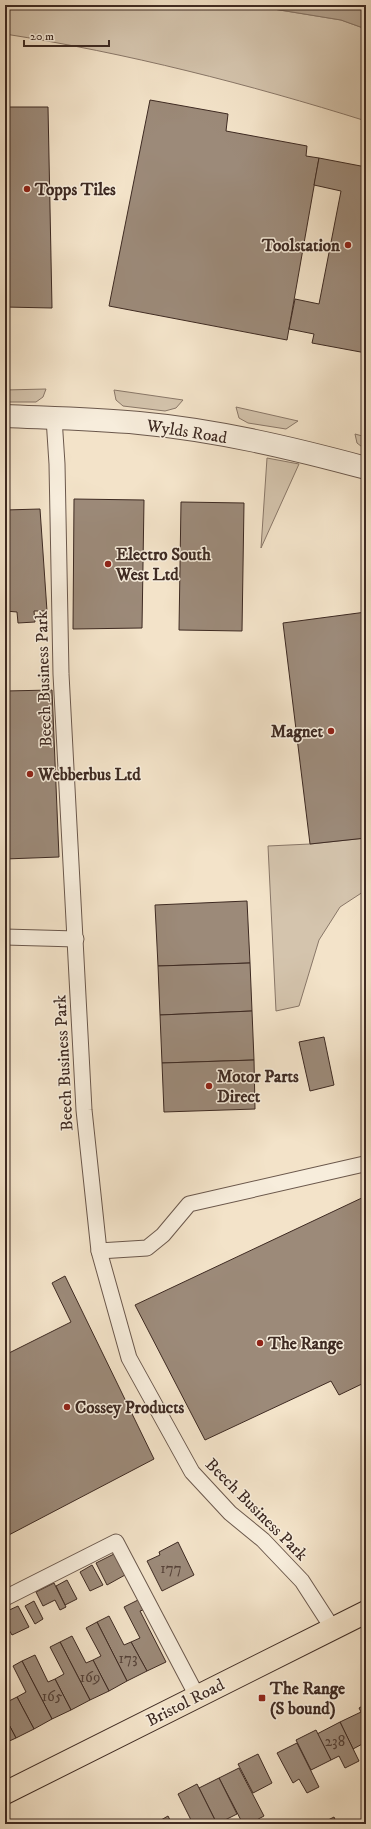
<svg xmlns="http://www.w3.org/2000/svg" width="371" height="1829" viewBox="0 0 371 1829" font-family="'IM FELL DW Pica',serif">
<rect width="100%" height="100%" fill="#f3e3c9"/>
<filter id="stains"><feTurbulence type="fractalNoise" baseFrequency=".005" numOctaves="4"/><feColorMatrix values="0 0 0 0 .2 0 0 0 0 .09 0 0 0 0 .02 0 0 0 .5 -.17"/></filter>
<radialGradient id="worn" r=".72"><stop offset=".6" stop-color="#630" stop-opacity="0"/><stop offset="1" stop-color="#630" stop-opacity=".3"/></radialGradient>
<g fill="#d4c4ad" stroke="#897768">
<path d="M 5,5 L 249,5 L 341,20 L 366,29 L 366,121 C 248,84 127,53 5,34 Z"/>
<path d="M 46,389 L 43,397 L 36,402 L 5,402 L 5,390 Z"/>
<path d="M 114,390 L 183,400 L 176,408 L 165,411 L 123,406 L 116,400 Z"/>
<path d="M 236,407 L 298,421 L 286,429 L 248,423 L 239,418 Z"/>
<path d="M 355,434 L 366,437 L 366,450 L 357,443 Z"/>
<path d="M 267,458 L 299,464 L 261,548 Z"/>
<path d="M 366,838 L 366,890 L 340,907 L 319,940 L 299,1006 L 276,1011 L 268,846 L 310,844 Z"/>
</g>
<path fill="#b5a490" stroke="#857364" d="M 249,5 L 366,5 L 366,29 L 341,20 Z"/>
<g fill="#9c8a79" stroke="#3e2a22">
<path d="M 150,100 L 228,114 L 226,131 L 307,146 L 306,156 L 319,158 L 287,340 L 109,306 Z"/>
<path d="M 5,107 L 48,107 L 52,308 L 5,307 Z"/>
<path d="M 319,158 L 366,167 L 366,353 L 312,343 L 314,334 L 289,329 L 295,299 L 319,304 L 341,191 L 314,185 Z"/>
<path d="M 74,499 L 144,500 L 142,628 L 73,629 Z"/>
<path d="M 181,502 L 244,503 L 242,631 L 179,630 Z"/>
<path d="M 40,509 L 47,611 L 34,611 L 35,622 L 18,623 L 17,612 L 5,611 L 5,510 Z"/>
<path d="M 366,612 L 366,838 L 310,844 L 283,623 Z"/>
<path d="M 52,690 L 59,857 L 5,859 L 5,691 Z"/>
<path d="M 247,901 L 250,963 L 158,966 L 155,905 Z"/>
<path d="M 250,963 L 252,1011 L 160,1015 L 158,966 Z"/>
<path d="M 252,1011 L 254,1060 L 162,1063 L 160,1015 Z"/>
<path d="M 324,1037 L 334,1085 L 310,1091 L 299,1042 Z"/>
<path d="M 254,1060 L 255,1109 L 164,1112 L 162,1063 Z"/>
<path d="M 366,1196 L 366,1382 L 339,1395 L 331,1381 L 205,1440 L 135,1305 Z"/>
<path d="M 65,1276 L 154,1459 L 5,1537 L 5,1355 L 71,1322 L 52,1283 Z"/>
<path d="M 178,1542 L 194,1575 L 162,1591 L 147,1561 L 160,1555 L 159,1552 Z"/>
<path d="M 114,1554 L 125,1575 L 107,1585 L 96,1563 Z"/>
<path d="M 92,1565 L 103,1585 L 90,1591 L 80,1572 Z"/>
<path d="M 67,1580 L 77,1599 L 65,1605 L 56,1586 Z"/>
<path d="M 54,1583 L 66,1607 L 60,1610 L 55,1600 L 43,1606 L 36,1592 Z"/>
<path d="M 138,1600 L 143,1610 L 140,1611 L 166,1662 L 147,1671 L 131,1642 L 140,1638 L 124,1607 Z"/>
<path d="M 34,1601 L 43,1619 L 35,1624 L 25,1606 Z"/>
<path d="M 18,1606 L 29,1627 L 12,1635 L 5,1623 L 5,1612 Z"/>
<path d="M 109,1616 L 124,1645 L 131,1642 L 147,1671 L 127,1681 L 97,1622 Z"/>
<path d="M 97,1622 L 127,1681 L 109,1691 L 93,1660 L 101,1656 L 86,1628 Z"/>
<path d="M 72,1636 L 86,1663 L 93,1660 L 109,1691 L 90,1700 L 60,1642 Z"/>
<path d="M 60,1642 L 90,1700 L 71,1710 L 55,1679 L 64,1674 L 50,1647 Z"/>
<path d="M 35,1655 L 48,1682 L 55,1679 L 71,1710 L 52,1719 L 22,1661 Z"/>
<path d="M 22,1661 L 52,1719 L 34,1729 L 17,1697 L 26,1692 L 13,1666 Z"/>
<path d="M 5,1693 L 9,1701 L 17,1697 L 34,1729 L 16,1738 L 5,1717 Z"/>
<path d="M 366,1704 L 366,1722 L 359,1708 Z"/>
<path d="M 361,1712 L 366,1722 L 366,1742 L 353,1749 L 340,1722 Z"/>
<path d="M 5,1717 L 16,1738 L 5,1743 Z"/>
<path d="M 340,1722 L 359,1761 L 345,1768 L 339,1756 L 331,1760 L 317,1734 Z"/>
<path d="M 316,1730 L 331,1760 L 311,1770 L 296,1740 Z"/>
<path d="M 297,1743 L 319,1787 L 307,1793 L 299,1779 L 293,1783 L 277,1753 Z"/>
<path d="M 258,1754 L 272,1783 L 253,1793 L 238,1764 Z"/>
<path d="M 239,1768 L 264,1816 L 249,1824 L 243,1824 L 219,1778 Z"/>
<path d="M 219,1778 L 237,1814 L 217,1824 L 199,1788 Z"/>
<path d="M 197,1784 L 217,1824 L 193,1824 L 178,1794 Z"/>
<path d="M 168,1816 L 172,1824 L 154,1824 Z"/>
<path d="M 334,1817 L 337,1824 L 320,1824 Z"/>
</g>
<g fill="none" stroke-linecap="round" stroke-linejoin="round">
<g stroke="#6b584c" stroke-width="17">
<g id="service">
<path d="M 54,418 L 57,464 L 61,674 L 84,1110 L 99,1251 L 129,1358 L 192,1472 L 230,1513 L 263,1540 L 302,1581 L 333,1629"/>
<path d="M 5,937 L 76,939"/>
<path d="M 99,1251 L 147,1248 L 163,1235 L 189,1204 L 364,1164"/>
<path d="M 5,1598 L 116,1542 L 197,1696"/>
</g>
</g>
<g stroke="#6b584c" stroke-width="24">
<path id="tertiary" d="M 5,416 C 50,418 94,419 139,423 C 216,430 292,448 366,468"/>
</g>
<g stroke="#3e2a22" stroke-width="24">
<path id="primary" d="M 5,1793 L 366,1612"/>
</g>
<use href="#service" stroke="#f7eddc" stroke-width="15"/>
<use href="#tertiary" stroke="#f7eddc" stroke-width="22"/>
<use href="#primary" stroke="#f3e3c9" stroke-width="22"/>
</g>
<g fill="#8f2418" stroke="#f7eddc" stroke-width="1.5">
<circle cx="27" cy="189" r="4"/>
<circle cx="348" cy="245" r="4"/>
<circle cx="108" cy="564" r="4"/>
<circle cx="331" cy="731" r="4"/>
<circle cx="30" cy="774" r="4"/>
<circle cx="209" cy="1086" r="4"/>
<circle cx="260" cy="1343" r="4"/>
<circle cx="67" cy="1407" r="4"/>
<rect x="258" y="1694" width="8" height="8" rx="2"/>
</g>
<g text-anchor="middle" stroke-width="3" stroke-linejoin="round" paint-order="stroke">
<g font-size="15" fill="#564238">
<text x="171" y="1573">177</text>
<text x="128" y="1663">173</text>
<text x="90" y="1682">169</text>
<text x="52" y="1701">165</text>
<text x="335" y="1746">238</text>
</g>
<g font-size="17" font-weight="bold" fill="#3e2a22" stroke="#f7eddc" text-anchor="start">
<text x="35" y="195">Topps Tiles</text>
<text x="340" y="251" text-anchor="end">Toolstation</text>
<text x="116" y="560">Electro South<tspan x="116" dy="20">West Ltd</tspan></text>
<text x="323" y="737" text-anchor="end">Magnet</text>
<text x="38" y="780">Webberbus Ltd</text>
<text x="217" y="1082">Motor Parts<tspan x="217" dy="20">Direct</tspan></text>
<text x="268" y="1349">The Range</text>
<text x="75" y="1413">Cossey Products</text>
<text x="270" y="1694">The Range<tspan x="270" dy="20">(S bound)</tspan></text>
</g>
<g font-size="17" fill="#3e2a22" stroke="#f7eddc">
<text transform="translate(187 431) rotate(9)" y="6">Wylds Road</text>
<text transform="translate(43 679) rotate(-92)" y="6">Beech Business Park</text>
<text transform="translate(63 1063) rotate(-93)" y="6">Beech Business Park</text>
<text transform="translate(257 1509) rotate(45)" y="6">Beech Business Park</text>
<text transform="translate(185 1702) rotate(-27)" y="6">Bristol Road</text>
</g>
</g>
<rect width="371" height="1829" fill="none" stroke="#f3e3c9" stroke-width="20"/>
<rect x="6" y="6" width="359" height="1817" fill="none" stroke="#3e2a22" stroke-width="2"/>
<rect x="10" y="10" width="351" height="1809" fill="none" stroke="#3e2a22"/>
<path d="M24 40v6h85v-6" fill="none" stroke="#3e2a22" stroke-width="2"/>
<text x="30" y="40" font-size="12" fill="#3e2a22" stroke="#f7eddc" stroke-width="3" paint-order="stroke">20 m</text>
<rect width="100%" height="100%" filter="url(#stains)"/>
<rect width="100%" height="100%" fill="url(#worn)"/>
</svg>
